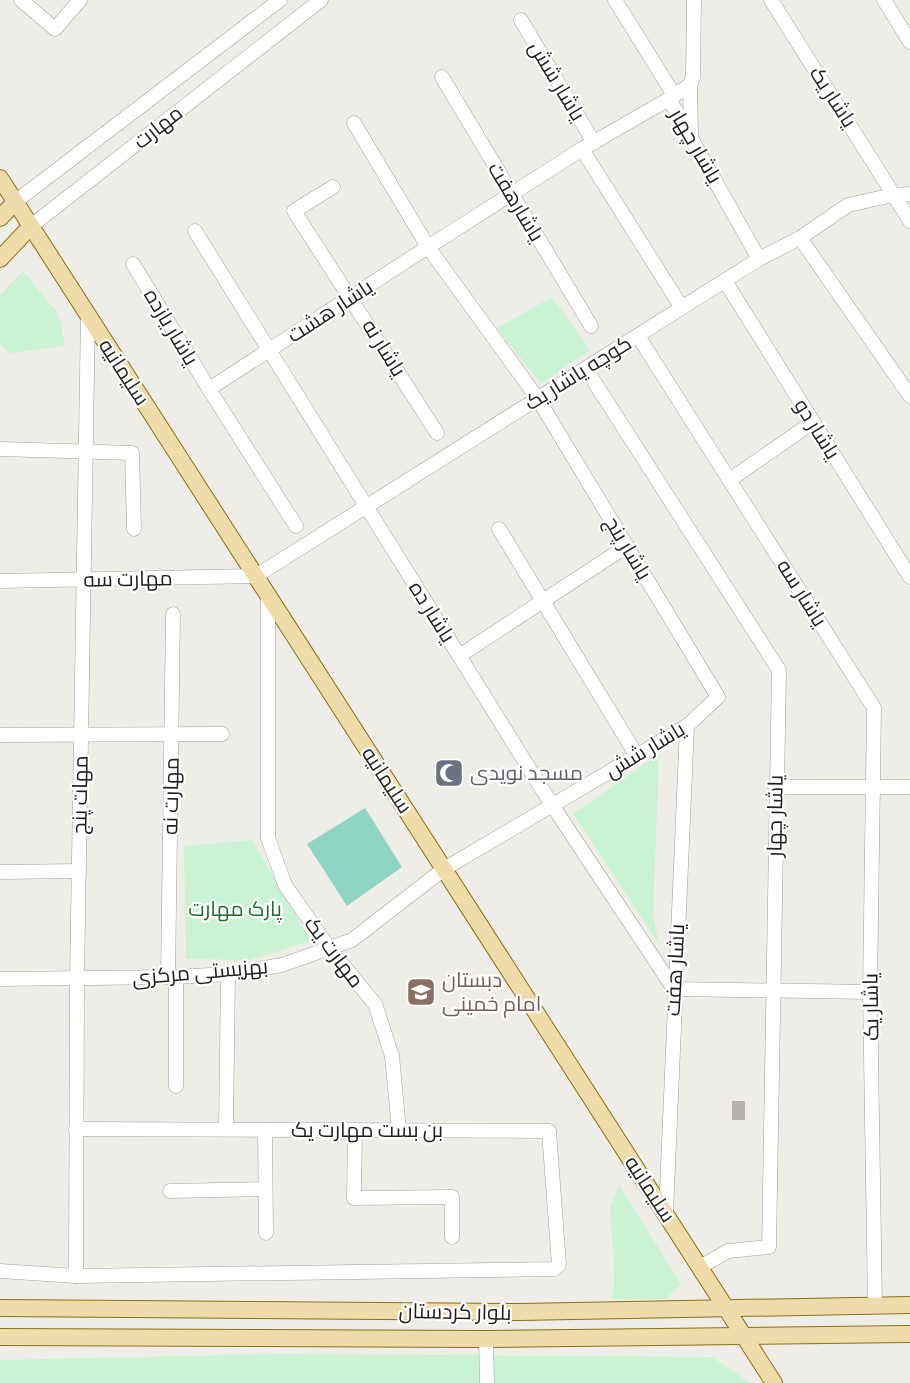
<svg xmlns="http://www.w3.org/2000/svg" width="910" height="1383" viewBox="0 0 910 1383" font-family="Manrope,Cairo,sans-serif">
<rect width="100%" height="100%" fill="#efede7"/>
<g fill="#caf3d3">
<path d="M 23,271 L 59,315 L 65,346 L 9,353 L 0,344 L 0,295 Z"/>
<path d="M 552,297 L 590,350 L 541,384 L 497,328 Z"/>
<path d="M 659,754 L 653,917 L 659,944 L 573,814 Z"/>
<path d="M 252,840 L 311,941 L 250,960 L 186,959 L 184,846 Z"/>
<path d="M 619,1185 L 681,1284 L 666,1299 L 611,1299 L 615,1282 L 610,1207 Z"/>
<path d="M 281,1354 L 712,1357 L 751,1383 L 0,1383 L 0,1360 Z"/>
</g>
<path fill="#8fd4c3" d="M 365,808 L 402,867 L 347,906 L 307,844 Z"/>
<rect fill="#b8b3ad" x="732" y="1101" width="13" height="19"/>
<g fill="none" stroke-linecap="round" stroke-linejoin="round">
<g stroke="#a0a0a0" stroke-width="15">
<g id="minor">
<path d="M 21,0 L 55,29 L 80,0"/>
<path d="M 615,0 L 674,95"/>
<path d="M 694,0 L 693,77 L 690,85 L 669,99 L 759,259"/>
<path d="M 771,0 L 910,221"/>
<path d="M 884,0 L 910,42"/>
<path d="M 521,20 L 594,143"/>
<path d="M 442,77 L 591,326"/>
<path d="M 690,85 L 691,136"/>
<path d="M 669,99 L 582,149 L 682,308"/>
<path d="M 354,123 L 428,247 L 582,149"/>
<path d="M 333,187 L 294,211 L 437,433"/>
<path d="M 15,202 L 280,0"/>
<path d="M 31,226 L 321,0"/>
<path d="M 195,231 L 552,805 L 674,989 L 870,992"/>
<path d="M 800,238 L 910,396"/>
<path d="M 133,264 L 209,389"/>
<path d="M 725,281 L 910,577"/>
<path d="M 638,336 L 874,708 L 870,992 L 875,1306"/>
<path d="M 586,369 L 779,670 L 769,1247 L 728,1251 L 700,1267"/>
<path d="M 0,449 L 132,453 L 134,529"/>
<path d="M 731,479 L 813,422"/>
<path d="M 499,529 L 637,756"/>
<path d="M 0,581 L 256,576 L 759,259 L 800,238 L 848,205 L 893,195 L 910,194"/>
<path d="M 268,595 L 268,838 L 285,885 L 329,948 L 375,1004 L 392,1056 L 399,1130"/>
<path d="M 459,656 L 627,546"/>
<path d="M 0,735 L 222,734"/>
<path d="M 775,787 L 910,787"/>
<path d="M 0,872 L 79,871"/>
<path d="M 168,977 L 173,614"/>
<path d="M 176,977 L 176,1086"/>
<path d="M 0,979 L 176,977 L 228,974 L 282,965 L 352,940 L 444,869 L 687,726 L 718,697 L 538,399 L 428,247 L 209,389 L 296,526"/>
<path d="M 226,1128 L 228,974"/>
<path d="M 265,1130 L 266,1233"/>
<path d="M 355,1130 L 354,1198 L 452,1197 L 452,1237"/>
<path d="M 170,1191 L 265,1189"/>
<path d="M 666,1213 L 687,726"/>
<path d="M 0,1271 L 76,1276 L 554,1269 L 559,1265 L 549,1131 L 76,1129"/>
<path d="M 76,1276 L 77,979 L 88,315"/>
<path d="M 486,1339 L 487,1383"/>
</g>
</g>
<g stroke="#877113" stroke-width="18">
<g id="major">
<path d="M 0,178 L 774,1383"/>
<path d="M 0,218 L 15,202"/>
<path d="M 0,259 L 31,226"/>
<path d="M 0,1308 L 520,1312 L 910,1305"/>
<path d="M 0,1337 L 486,1339 L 910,1334"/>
</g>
</g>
<use href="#minor" stroke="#fff" stroke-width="14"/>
<use href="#major" stroke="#f0dcaa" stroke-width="16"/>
</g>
<defs>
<g id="mosque-square" transform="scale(1.5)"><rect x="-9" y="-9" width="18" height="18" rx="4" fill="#6b7280" stroke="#fff"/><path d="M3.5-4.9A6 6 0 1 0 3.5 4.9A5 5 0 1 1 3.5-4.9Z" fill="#fff"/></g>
<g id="school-square" transform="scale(1.5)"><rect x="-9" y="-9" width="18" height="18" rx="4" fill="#8d6e63" stroke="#fff"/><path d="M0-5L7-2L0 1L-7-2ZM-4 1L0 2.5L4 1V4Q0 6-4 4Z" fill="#fff"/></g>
</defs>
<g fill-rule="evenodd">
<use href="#mosque-square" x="449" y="773"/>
<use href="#school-square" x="421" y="992"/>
</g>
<g text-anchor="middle" stroke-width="4.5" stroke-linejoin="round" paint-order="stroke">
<g font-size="21" fill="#1f1f1f" stroke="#fff">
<text transform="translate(557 81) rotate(59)" y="7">یاشار شش</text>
<text transform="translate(833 97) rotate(57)" y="7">یاشار یک</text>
<text transform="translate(158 127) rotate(-38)" y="7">مهارت</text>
<text transform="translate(696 146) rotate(60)" y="7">یاشار چهار</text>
<text transform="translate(516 202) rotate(59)" y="7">یاشارهفت</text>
<text transform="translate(330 311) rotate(-33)" y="7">یاشار هشت</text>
<text transform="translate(171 327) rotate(59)" y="7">یاشار یازده</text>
<text transform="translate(384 348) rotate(58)" y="7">یاشار نه</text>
<text transform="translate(124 372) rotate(57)" y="7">سلیمانیه</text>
<text transform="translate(578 373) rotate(-32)" y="7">کوچه یاشار یک</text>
<text transform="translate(817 429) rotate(58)" y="7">یاشار دو</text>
<text transform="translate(628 548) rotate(59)" y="7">یاشار پنج</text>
<text transform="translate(128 579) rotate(-1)" y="7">مهارت سه</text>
<text transform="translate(802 593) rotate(58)" y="7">یاشار سه</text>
<text transform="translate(432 612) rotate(58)" y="7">یاشار ده</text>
<text transform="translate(645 750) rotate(-31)" y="7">یاشار شش</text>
<text transform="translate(387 780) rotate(57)" y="7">سلیمانیه</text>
<text transform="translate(80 795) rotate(-89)" y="7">مهات پنج</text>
<text transform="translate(171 796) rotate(-89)" y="7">مهارت نه</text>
<text transform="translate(775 816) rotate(-89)" y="7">یاشار چهار</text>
<text transform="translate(334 952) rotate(53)" y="7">مهارت یک</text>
<text transform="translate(675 970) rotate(-87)" y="7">یاشار هفت</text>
<text transform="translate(200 972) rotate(-5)" y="7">بهزیستی مرکزی</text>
<text transform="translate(871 1007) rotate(-91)" y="7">یاشار یک</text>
<text x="367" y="1137">بن بست مهارت یک</text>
<text transform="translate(650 1189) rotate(57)" y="7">سلیمانیه</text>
<text transform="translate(455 1312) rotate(1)" y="7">بلوار کردستان</text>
</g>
<g font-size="21" fill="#5b616d" stroke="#fff" text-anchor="start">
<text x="470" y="780">مسجد نویدی</text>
</g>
<g font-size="21" fill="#1a712d" stroke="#fff">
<text x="235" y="916">پارک مهارت</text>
</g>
<g font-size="21" fill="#785e54" stroke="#fff" text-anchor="start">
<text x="442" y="987">دبستان<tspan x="442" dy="24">امام خمینی</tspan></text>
</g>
</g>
</svg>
